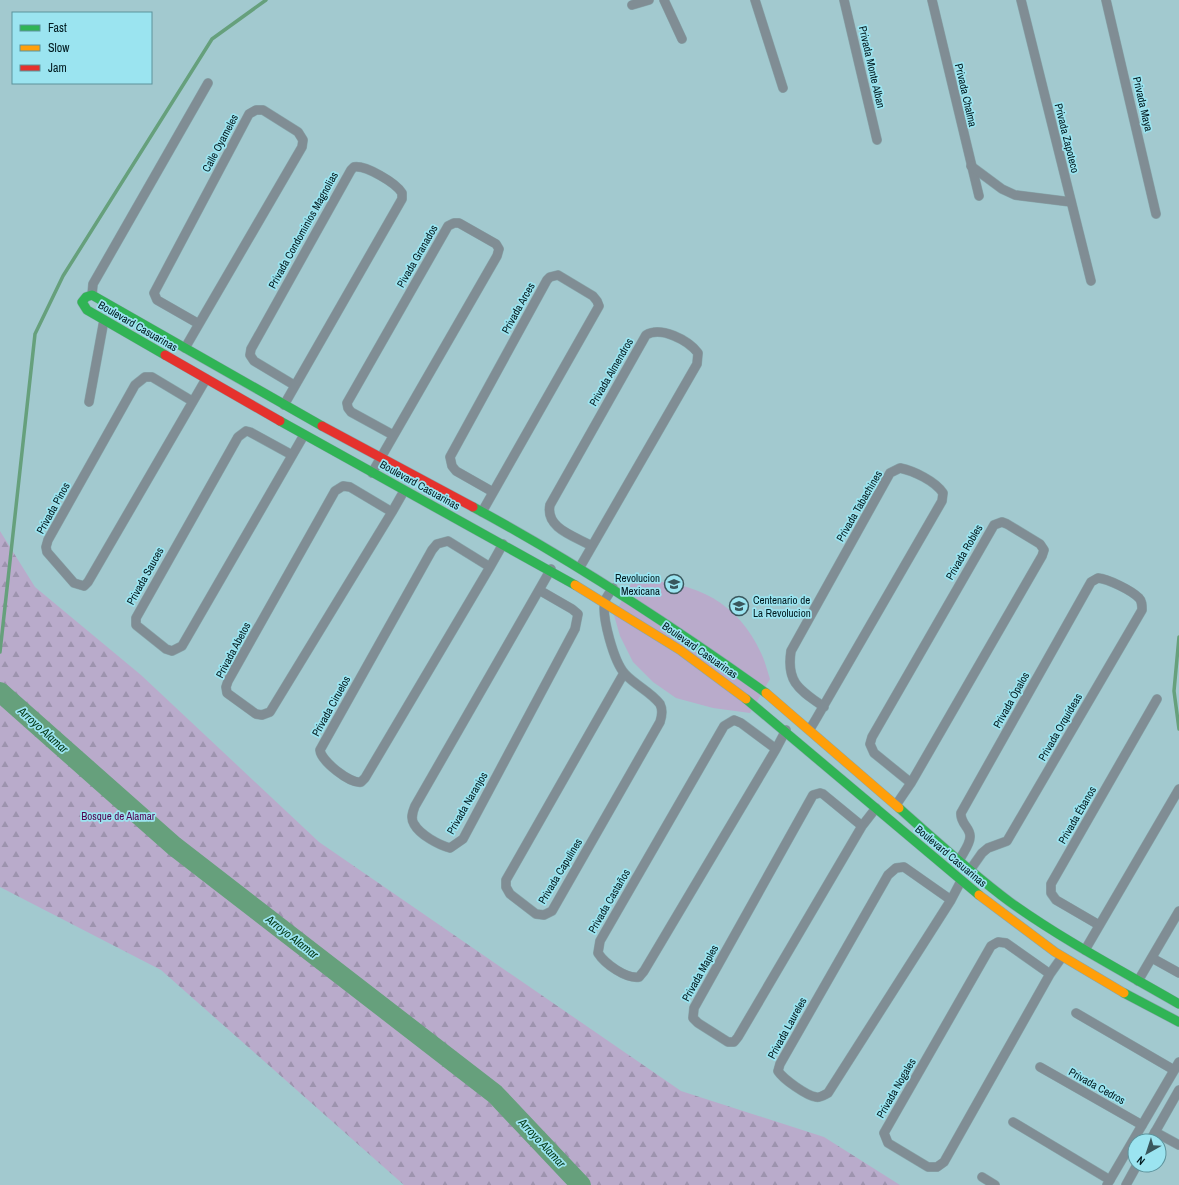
<svg xmlns="http://www.w3.org/2000/svg" width="1179" height="1185" viewBox="0 0 1179 1185" font-family="'Archivo Narrow',sans-serif">
<defs>
<pattern id="forest-firs" width="22" height="20" patternUnits="userSpaceOnUse"><rect width="22" height="20" fill="#b9abcb"/><path d="M5 1l3.5 6h-7zM16 11l3.5 6h-7z" fill="#9d93ae"/></pattern>
</defs>
<rect width="100%" height="100%" fill="#a2c9cf"/>
<path fill="url(#forest-firs)" d="M 0,531 L 35,587 L 141,675 L 319,842 L 681,1091 L 824,1137 L 900,1185 L 404,1185 L 161,970 L 0,887 Z"/>
<path fill="#b9abcb" d="M 637,581 C 691,579 738,601 761,653 C 765,661 767,670 770,679 L 750,713 L 713,708 L 676,698 L 653,682 L 633,662 L 620,636 L 614,615 L 631,584 Z"/>
<g fill="none" stroke-linecap="round" stroke-linejoin="round">
<g stroke="#66a07c" stroke-width="3.5">
<path d="M 1179,637 L 1174,691 L 1179,729"/>
<path d="M 0,652 L 35,334 L 63,276 L 212,39 L 266,0"/>
</g>
<path stroke="#66a07c" stroke-width="20" d="M 0,692 L 174,846 L 495,1094 L 581,1185"/>
<g stroke="#88a7ac" stroke-width="10">
<g id="street">
<path d="M 664,0 L 682,39"/>
<path d="M 755,0 L 783,88"/>
<path d="M 844,0 L 877,140"/>
<path d="M 932,0 L 979,196"/>
<path d="M 1021,0 L 1091,281"/>
<path d="M 1106,0 L 1156,214"/>
<path d="M 632,5 L 649,0"/>
<path d="M 971,166 L 1002,189 L 1015,195 L 1071,202"/>
<path d="M 92,295 L 93,284 L 208,83"/>
<path d="M 185,348 L 302,147 L 303,140 L 298,132 L 263,110 L 256,110 L 249,114 L 154,293 L 157,300 L 199,324"/>
<path d="M 192,401 L 152,377 L 145,377 L 135,385 L 48,540 L 46,547 L 47,552 L 74,583 L 84,586 L 88,582 L 206,379"/>
<path d="M 89,402 L 104,320"/>
<path d="M 284,405 L 402,199 L 402,193 C 396,183 366,165 354,167 L 351,170 L 251,349 L 250,355 L 254,361 L 294,385"/>
<path d="M 292,455 L 250,432 L 246,431 L 238,437 L 136,618 L 136,625 L 166,649 L 172,651 L 182,646 L 304,435"/>
<path d="M 372,473 L 497,256 L 499,249 L 496,244 L 459,223 L 454,223 L 448,226 L 347,403 L 348,408 L 351,412 L 393,435"/>
<path d="M 392,512 L 350,487 L 343,486 L 335,491 L 228,681 L 226,687 L 227,693 L 256,714 L 262,715 L 270,712 L 392,512 L 404,491"/>
<path d="M 482,512 L 599,306 L 597,301 L 593,296 L 558,275 L 550,277 L 547,280 L 450,457 L 452,466 L 456,471 L 493,492"/>
<path d="M 490,567 L 448,541 L 437,544 L 432,550 L 320,750 C 321,761 350,784 361,782 L 365,778 L 490,567 L 503,544"/>
<path d="M 580,567 L 697,364 L 698,353 C 688,340 661,326 646,335 L 550,505 C 545,528 574,536 592,546"/>
<path d="M 613,588 C 611,591 606,597 605,601 C 601,616 614,662 625,674 C 635,685 651,692 660,704 C 663,710 662,716 660,722 L 552,911 L 544,915 L 536,914 L 510,894 L 506,887 L 506,880 L 624,673"/>
<path d="M 539,590 L 572,609 L 578,614 L 575,629 L 463,839 L 450,848 C 439,845 420,835 414,824 C 410,818 413,811 415,806 L 551,569"/>
<path d="M 810,729 L 816,719 L 942,501 L 943,493 C 935,481 914,471 900,468 L 890,473 L 791,651 C 786,683 800,690 824,707"/>
<path d="M 776,749 L 741,723 L 734,720 L 724,726 L 600,941 L 598,953 C 605,964 626,979 639,977 L 644,971 L 776,749 L 786,730"/>
<path d="M 896,805 L 911,783 L 1042,556 L 1044,550 L 1040,544 L 1007,524 L 1002,522 L 994,525 L 872,737 L 870,744 L 874,753 L 911,783"/>
<path d="M 862,826 L 823,794 L 820,793 L 813,795 L 694,1008 L 693,1018 L 698,1023 L 728,1042 L 734,1042 L 738,1037 L 862,826 L 876,808"/>
<path d="M 959,861 C 962,854 970,845 970,837 C 971,828 960,824 961,813 L 1091,582 L 1098,578 C 1108,579 1131,590 1139,598 C 1142,601 1142,605 1142,610 L 1007,841 L 988,848 L 982,853 L 970,870"/>
<path d="M 951,900 L 904,867 L 896,868 L 888,875 L 780,1064 L 778,1071 C 783,1079 807,1096 816,1097 C 820,1098 824,1095 828,1093 L 951,900 L 961,881"/>
<path d="M 1099,925 L 1056,900 L 1051,893 L 1051,884 L 1157,699"/>
<path d="M 1085,950 L 1179,789"/>
<path d="M 1152,958 L 1179,973"/>
<path d="M 1050,974 L 1006,943 L 998,942 L 991,946 L 884,1133 L 888,1143 L 928,1167 L 937,1167 L 944,1162 L 1050,974 L 1062,957"/>
<path d="M 1138,981 L 1179,911"/>
<path d="M 1076,1013 L 1174,1070"/>
<path d="M 1040,1067 L 1142,1125"/>
<path d="M 1013,1122 L 1110,1180"/>
<path d="M 1155,1132 L 1179,1145"/>
<path d="M 1150,1141 L 1179,1090"/>
<path d="M 982,1177 L 995,1185"/>
<path d="M 1107,1185 L 1179,1062"/>
<path d="M 1126,1185 L 1137,1165"/>
</g>
</g>
<g stroke="#88a7ac" stroke-width="10">
<g id="fast">
<path d="M 165,355 L 87,310 L 82,302 L 86,297 L 92,295 L 322,426"/>
<path d="M 280,421 L 575,585"/>
<path d="M 473,507 C 575,562 672,626 766,693"/>
<path d="M 746,699 L 979,895"/>
<path d="M 899,808 C 935,840 971,873 1010,902 C 1063,940 1122,971 1179,1004"/>
<path d="M 1124,993 L 1179,1022"/>
</g>
</g>
<g stroke="#88a7ac" stroke-width="10">
<g id="slow">
<path d="M 575,585 L 680,650 L 746,699"/>
<path d="M 766,693 L 899,808"/>
<path d="M 979,895 L 1055,952 L 1124,993"/>
</g>
</g>
<g stroke="#88a7ac" stroke-width="10">
<g id="jam">
<path d="M 165,355 L 280,421"/>
<path d="M 322,426 L 473,507"/>
</g>
</g>
<use href="#street" stroke="#808d94" stroke-width="9"/>
<use href="#fast" stroke="#30b455" stroke-width="9"/>
<use href="#slow" stroke="#ff9f0a" stroke-width="9"/>
<use href="#jam" stroke="#e5322d" stroke-width="9"/>
</g>
<defs>
<g id="school-ring" transform="scale(1)"><circle r="9.5" fill="#9be4f0" stroke="#39575d" stroke-width="1.5"/><path d="M0-5L7-2L0 1L-7-2ZM-4 1L0 2.5L4 1V4Q0 6-4 4Z" fill="#39575d"/></g>
</defs>
<g fill-rule="evenodd">
<use href="#school-ring" x="674" y="584"/>
<use href="#school-ring" x="739" y="606"/>
</g>
<g text-anchor="middle" stroke-width="3.5" stroke-linejoin="round" paint-order="stroke">
<g font-size="11" fill="#001a1f" stroke="#9be4f0">
<text transform="translate(872 67) rotate(77)" y="4">Privada Monte Alban</text>
<text transform="translate(966 95) rotate(77)" y="4">Privada Chalma</text>
<text transform="translate(1143 104) rotate(77)" y="4">Privada Maya</text>
<text transform="translate(1067 138) rotate(76)" y="4">Privada Zapoteco</text>
<text transform="translate(220 143) rotate(-62)" y="4">Calle Oyameles</text>
<text transform="translate(303 230) rotate(-61)" y="4">Privada Condominios Magnolias</text>
<text transform="translate(417 256) rotate(-60)" y="4">Pivada Granados</text>
<text transform="translate(518 308) rotate(-61)" y="4">Privada Arces</text>
<text transform="translate(138 326) rotate(30)" y="4">Boulevard Casuarinas</text>
<text transform="translate(611 372) rotate(-60)" y="4">Privada Almendros</text>
<text transform="translate(420 485) rotate(29)" y="4">Boulevard Casuarinas</text>
<text transform="translate(859 506) rotate(-60)" y="4">Privada Tabachines</text>
<text transform="translate(53 508) rotate(-61)" y="4">Privada Pinos</text>
<text transform="translate(964 552) rotate(-60)" y="4">Privada Robles</text>
<text transform="translate(145 576) rotate(-61)" y="4">Privada Sauces</text>
<text transform="translate(233 650) rotate(-62)" y="4">Privada Abetos</text>
<text transform="translate(700 650) rotate(35)" y="4">Boulevard Casuarinas</text>
<text transform="translate(1011 700) rotate(-61)" y="4">Privada Ópalos</text>
<text transform="translate(331 706) rotate(-61)" y="4">Privada Ciruelos</text>
<text transform="translate(1060 727) rotate(-60)" y="4">Privada Orquídeas</text>
<text transform="translate(467 803) rotate(-60)" y="4">Privada Naranjos</text>
<text transform="translate(1077 815) rotate(-60)" y="4">Privada Ébanos</text>
<text transform="translate(951 856) rotate(40)" y="4">Boulevard Casuarinas</text>
<text transform="translate(560 871) rotate(-59)" y="4">Privada Capulines</text>
<text transform="translate(609 901) rotate(-60)" y="4">Privada Castaños</text>
<text transform="translate(700 973) rotate(-61)" y="4">Privada Maples</text>
<text transform="translate(787 1028) rotate(-61)" y="4">Privada Laureles</text>
<text transform="translate(1097 1086) rotate(29)" y="4">Privada Cedros</text>
<text transform="translate(896 1088) rotate(-60)" y="4">Privada Nogales</text>
</g>
<g font-size="11" fill="#001a1f" stroke="#9be4f0" text-anchor="end">
<text x="660" y="582">Revolucion<tspan x="660" dy="13">Mexicana</tspan></text>
<text x="753" y="604" text-anchor="start">Centenario de<tspan x="753" dy="13">La Revolucion</tspan></text>
</g>
<g font-size="11" fill="#520451" stroke="#9be4f0">
<text x="118" y="820">Bosque de Alamar</text>
</g>
<g font-size="12" font-style="italic" fill="#013713" stroke="#9be4f0">
<text transform="translate(43 730) rotate(42)" y="4">Arroyo Alamar</text>
<text transform="translate(292 937) rotate(38)" y="4">Arroyo Alamar</text>
<text transform="translate(542 1143) rotate(47)" y="4">Arroyo Alamar</text>
</g>
</g>
<rect x="12" y="12" width="140" height="72" fill="#9be4f0" stroke="#5d939c"/>
<rect x="20" y="25" width="20" height="6" fill="#30b455" stroke="#5d939c"/>
<text x="48" y="32" font-size="12" fill="#001a1f">Fast</text>
<rect x="20" y="45" width="20" height="6" fill="#ff9f0a" stroke="#5d939c"/>
<text x="48" y="52" font-size="12" fill="#001a1f">Slow</text>
<rect x="20" y="65" width="20" height="6" fill="#e5322d" stroke="#5d939c"/>
<text x="48" y="72" font-size="12" fill="#001a1f">Jam</text>
<g transform="translate(1147 1153) rotate(219)"><circle r="19" fill="#9be4f0" stroke="#5d939c"/>
<path d="M0-3L7 15L0 10L-7 15Z" fill="#39575d"/>
<text y="-6" font-size="11" font-weight="bold" text-anchor="middle" fill="#001a1f">N</text>
</g>
</svg>
